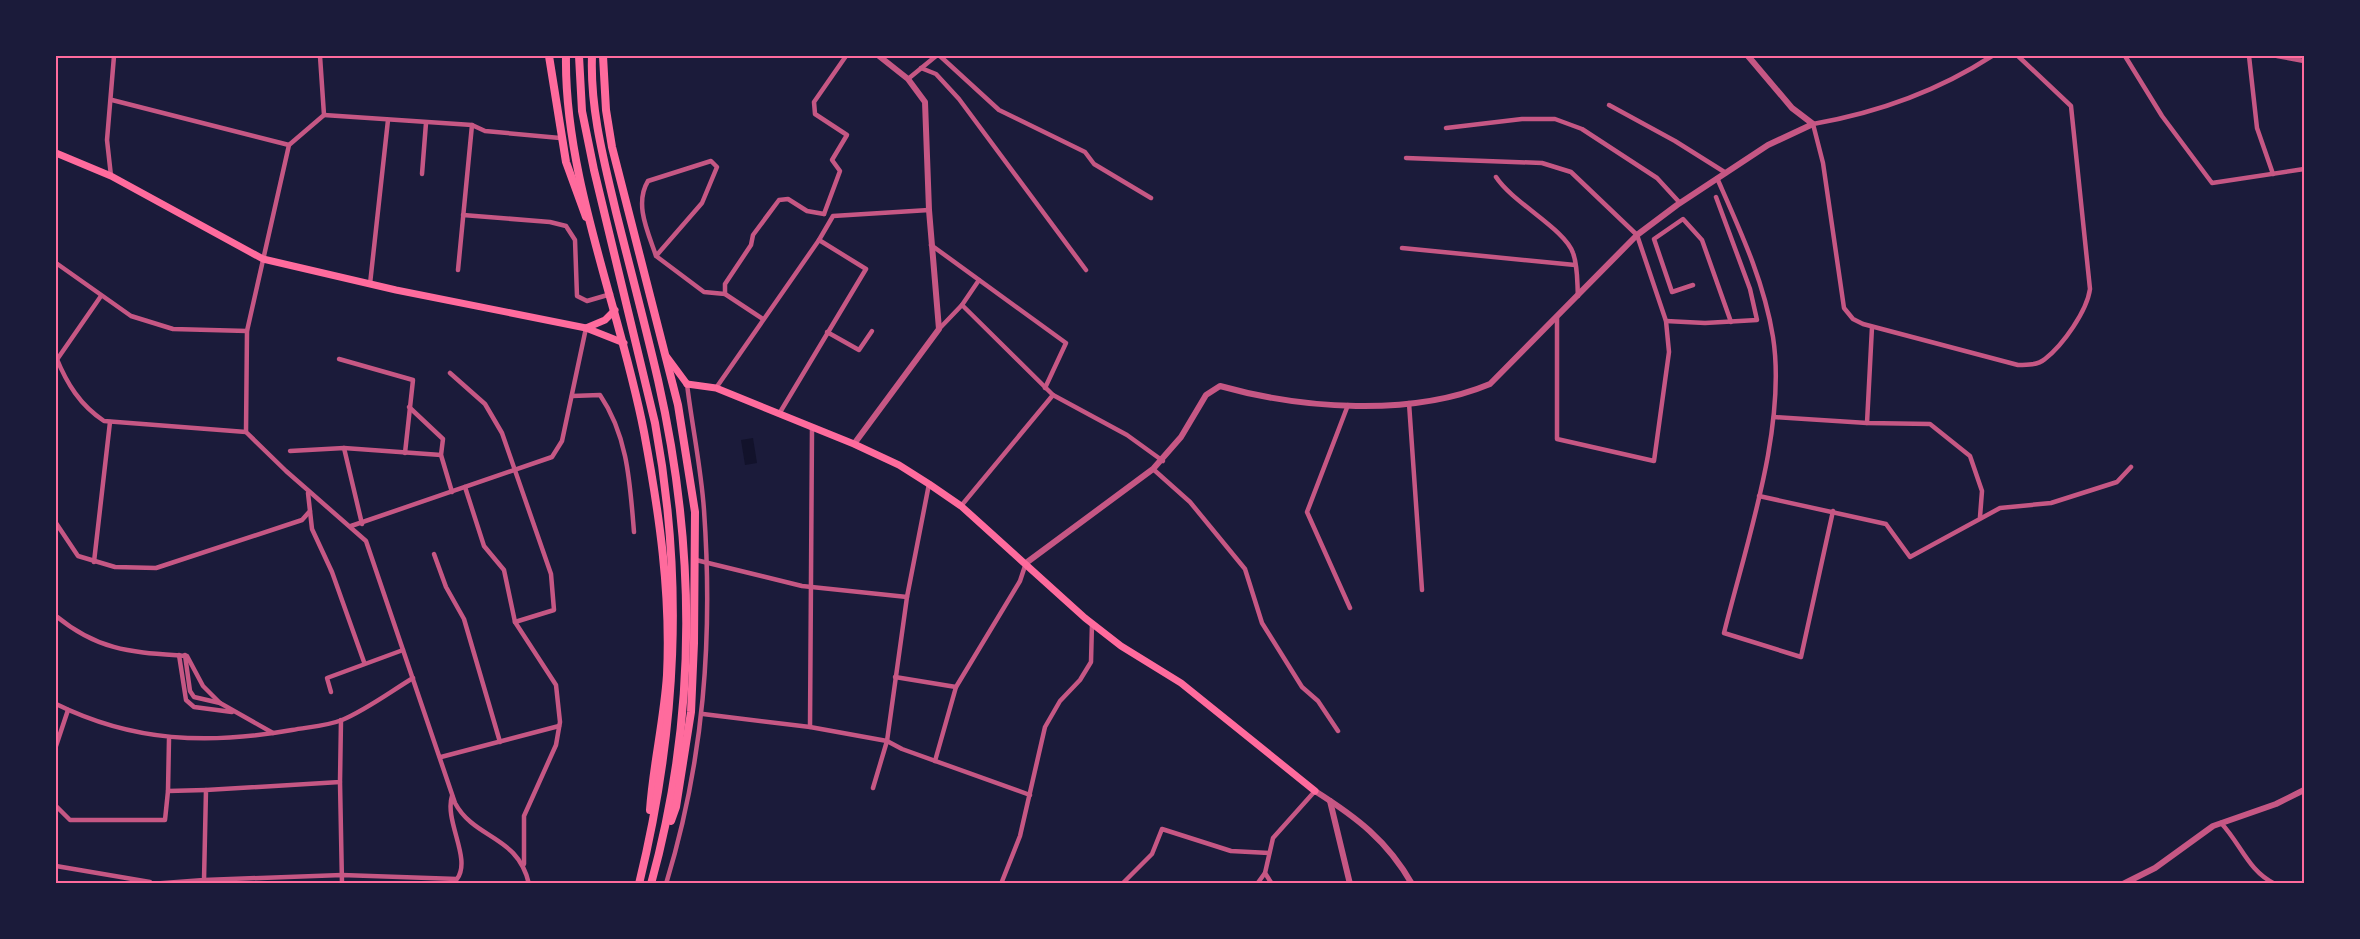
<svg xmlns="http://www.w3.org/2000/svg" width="2360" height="939" viewBox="0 0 2360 939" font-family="'Archivo Narrow',sans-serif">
<rect width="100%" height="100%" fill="#1b1b3a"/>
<path fill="#12122b" d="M 753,438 L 757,463 L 745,465 L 741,440 Z"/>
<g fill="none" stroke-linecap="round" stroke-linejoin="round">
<g stroke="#c65784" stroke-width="4.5">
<path d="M 320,56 L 324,115 L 289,145 L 247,331 L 246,432 L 286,471 L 366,541 L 455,803 C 475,840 518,835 529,884"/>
<path d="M 940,56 L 999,110 L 1085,152 L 1094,164 L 1151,198"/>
<path d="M 1992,56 C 1938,91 1876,113 1813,124 L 1823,163 L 1844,308 L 1853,319 L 1863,324 L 2018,365 C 2027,365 2038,365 2045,359 C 2063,345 2087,311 2090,289 L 2071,106 L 2018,56"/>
<path d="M 2125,56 L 2162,116 L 2212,183 L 2304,169"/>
<path d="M 2249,56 L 2257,128 L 2273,174"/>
<path d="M 2277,56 L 2304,61"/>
<path d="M 921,68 L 936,74 L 959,99 L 1086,270"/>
<path d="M 908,79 L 936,56"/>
<path d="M 112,100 L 289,145"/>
<path d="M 1609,105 L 1675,141 L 1726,173"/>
<path d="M 324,115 L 472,125 L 485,131 L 560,138"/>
<path d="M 1446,128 L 1522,119 L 1555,119 L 1582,129 L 1657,178 L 1680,203"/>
<path d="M 1406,158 L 1542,163 L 1571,172 L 1637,235 L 1666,321 L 1669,352 L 1654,461 L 1557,439 L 1557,318"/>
<path d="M 422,174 L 426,123"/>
<path d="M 111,176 L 107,140 L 114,56"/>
<path d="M 1496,177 C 1513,203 1565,229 1573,253 C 1578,266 1577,282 1578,296"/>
<path d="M 1717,178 C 1740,230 1764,281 1773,337 C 1787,427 1746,544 1724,633 L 1801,657 L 1833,511"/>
<path d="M 824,214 L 840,171 L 832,160 L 847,135 L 815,114 L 814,102 L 846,56"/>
<path d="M 463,215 L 550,222 L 566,226 L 575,240 L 577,296 L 587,301 L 611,294"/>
<path d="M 931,245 L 1066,343 L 1045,388"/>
<path d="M 1402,248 L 1575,265"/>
<path d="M 656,256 C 648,232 634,204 648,181 L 711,161 L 717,167 L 702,203 L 656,256 L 704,292 L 725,294 L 763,319"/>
<path d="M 56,263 L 131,316 L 173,329 L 247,331"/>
<path d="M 458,270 L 472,125"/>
<path d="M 370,284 L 388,120"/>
<path d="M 1693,285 L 1672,292 L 1654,239 L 1683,219 L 1702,240 L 1731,322"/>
<path d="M 725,294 L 725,284 L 751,245 L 753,235 L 779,200 L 788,199 L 807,211 L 824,214"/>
<path d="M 1666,321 L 1705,323 L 1757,320 L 1750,289 L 1716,197"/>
<path d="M 939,329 L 962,305 L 979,280"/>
<path d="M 827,332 L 859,350 L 872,331"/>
<path d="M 56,357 C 67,384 80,405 104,421 L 246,432"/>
<path d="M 339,359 L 413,380 L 405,453"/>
<path d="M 56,361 L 101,296"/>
<path d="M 450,373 L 485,404 L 502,433 L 551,574 L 554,610 L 515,622"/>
<path d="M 716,388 L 819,240 L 833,216 L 929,210"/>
<path d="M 1053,395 L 1127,435 L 1163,461"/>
<path d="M 572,396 L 600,395 C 628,436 630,484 634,532"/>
<path d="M 1409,403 L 1422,590"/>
<path d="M 1348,405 L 1307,512 L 1350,608"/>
<path d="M 409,407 L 443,439 L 441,455 L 452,492"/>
<path d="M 779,414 L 866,269 L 819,240"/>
<path d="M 1774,417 L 1867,423 L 1930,424 L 1970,456 L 1982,491 L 1980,517"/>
<path d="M 1867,423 L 1872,327"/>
<path d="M 344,448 L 362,524"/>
<path d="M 290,451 L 344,448 L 441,455"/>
<path d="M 1153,469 L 1190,502 L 1245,569 L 1262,623 L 1302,687 L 1318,701 L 1338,731"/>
<path d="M 465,487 L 484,546 L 504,570 L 515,622 L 556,685 L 560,722 L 556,745 L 524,816 L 524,864"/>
<path d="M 1759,496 L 1886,524 L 1910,557 L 2000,508 L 2051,503 L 2117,482 L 2131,467"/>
<path d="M 961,506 L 1053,395 L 962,305"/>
<path d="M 310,511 L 312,529 L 332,572 L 364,662"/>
<path d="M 56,523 L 78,556 L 115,567 L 156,568 L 302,520 L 310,511 L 308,493"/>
<path d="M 351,526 L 552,457 L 562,441 L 586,328"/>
<path d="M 434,554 L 446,587 L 464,619 L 500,742"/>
<path d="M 696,560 L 802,586 L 907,597"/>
<path d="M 94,562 L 110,422"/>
<path d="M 56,616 C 100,652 133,652 187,656 L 203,686 L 220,703 L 273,733"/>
<path d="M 179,655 L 186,700 L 194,707 L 232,712"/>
<path d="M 185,655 L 190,691 L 194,697 L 220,703"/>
<path d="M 895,677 L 956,687"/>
<path d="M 331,692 L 327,678 L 403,650"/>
<path d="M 56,704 C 133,742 208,745 292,730 C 308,727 327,726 342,720 C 366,710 390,692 413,678"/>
<path d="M 703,714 L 810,727 L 887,741 L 902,749 L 1030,795"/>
<path d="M 810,727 L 812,428"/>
<path d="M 169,739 L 168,791 L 206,790"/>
<path d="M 56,746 L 68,710"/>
<path d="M 441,757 L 559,726"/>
<path d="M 935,761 L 956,687 L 1020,581 L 1026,563"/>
<path d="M 340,782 L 342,884"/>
<path d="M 873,788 L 887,741 L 907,597 L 929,484"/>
<path d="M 56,806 L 70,820 L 165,820 L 168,791"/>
<path d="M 2221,823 C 2241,844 2248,871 2275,884"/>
<path d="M 56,866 L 150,882"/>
<path d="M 204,880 L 342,875 L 457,879 C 472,859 444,821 452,796"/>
<path d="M 150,884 L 204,880 L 206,790 L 340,782 L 341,720"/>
<path d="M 666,884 C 704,760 713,638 704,510 C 701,467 692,426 687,384"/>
<path d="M 1001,884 L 1020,836 L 1045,727 L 1060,701 L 1080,680 L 1091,662 L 1092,623"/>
<path d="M 1122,884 L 1152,854 L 1162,829 L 1231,851 L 1269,853"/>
<path d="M 1257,884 L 1265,873"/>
<path d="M 1272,884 L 1265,873 L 1273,838 L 1315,791"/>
</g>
<g stroke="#c65784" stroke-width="6">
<path d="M 854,444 L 939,329 L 929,210 L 925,102 L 908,79 L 879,56"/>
<path d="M 1026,563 L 1153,469 L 1181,437 L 1206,395 L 1220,386 C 1302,409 1411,417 1490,384 L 1637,235 L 1677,205 L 1768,145 L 1813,124 L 1792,108 L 1748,56"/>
<path d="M 1315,791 C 1356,817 1387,840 1412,884"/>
<path d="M 1330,801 L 1350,884"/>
<path d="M 2123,884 L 2155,868 L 2213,826 L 2276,804 L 2304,790"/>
</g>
<g stroke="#ff6b9d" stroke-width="7">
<path d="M 56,153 L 111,176 L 263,259 L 396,290 L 586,328 L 624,343"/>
<path d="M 586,328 L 605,320 L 615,310"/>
<path d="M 667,357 L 687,384"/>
<path d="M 687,384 L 716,388 L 854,444 L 899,465 L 929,484 L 961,506 L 1085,618 L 1121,646 L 1181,683 L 1315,791"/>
</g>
<g stroke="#ff6b9d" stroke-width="8">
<path d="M 549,56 L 566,162 L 586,217"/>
<path d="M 566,56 C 564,179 621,311 644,432 C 659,512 671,593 667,675 C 664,721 653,765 650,810"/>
<path d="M 579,56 L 582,111 L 594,170 L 655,423 C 684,579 677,729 639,884"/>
<path d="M 592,56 C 590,109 604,161 616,212 C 630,268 645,324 658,380 C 696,547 697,718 651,884"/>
<path d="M 603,56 L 606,110 L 612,147 L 678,405 L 695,512 L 694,643 L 691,712 L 676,807 L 671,821"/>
</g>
</g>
<rect width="2360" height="939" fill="none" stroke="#1b1b3a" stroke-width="114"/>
<rect x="57" y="57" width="2246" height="825" fill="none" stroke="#ff6b9d" stroke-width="2"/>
</svg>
